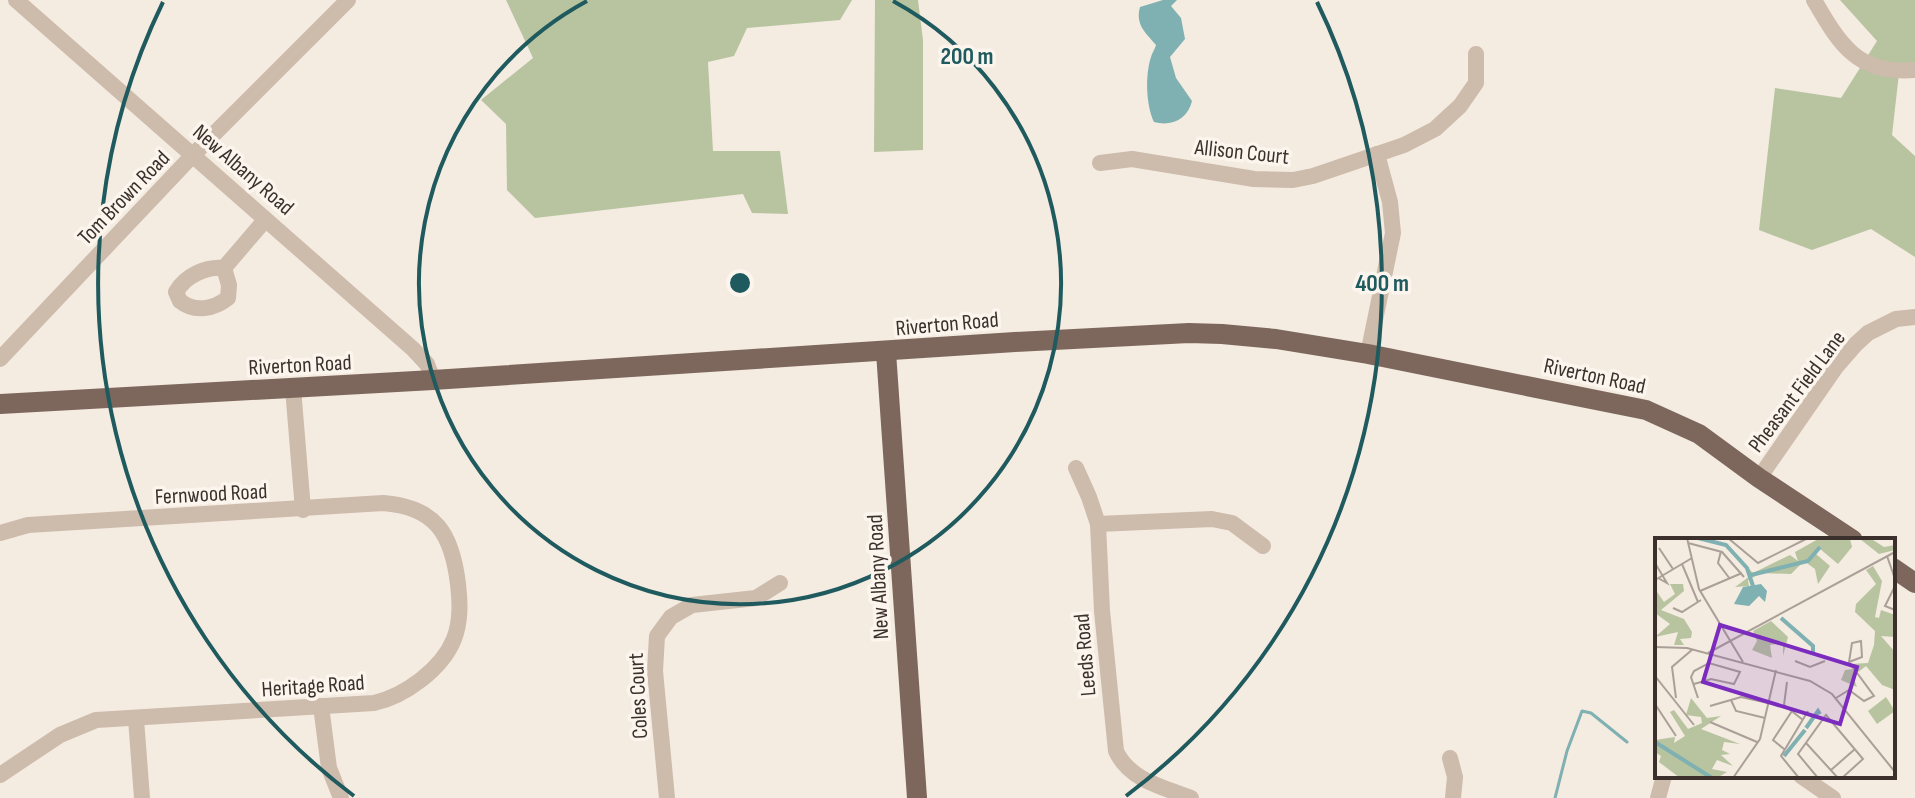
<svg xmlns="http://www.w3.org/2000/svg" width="1915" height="798" viewBox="0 0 1915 798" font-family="'Sofia Sans Condensed',sans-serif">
<rect width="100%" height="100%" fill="#f4ebe1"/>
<g fill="#b8c4a0">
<path d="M 506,0 L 852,0 L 840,20 L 747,28 L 734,56 L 708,62 L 713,151 L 780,151 L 788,214 L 752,213 L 743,194 L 535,218 L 507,190 L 506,124 L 481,100 L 533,58 Z"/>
<path d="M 875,0 L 918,0 L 923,40 L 923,150 L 874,152 Z"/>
<path d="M 1840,0 L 1915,0 L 1915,71 L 1899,73 L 1892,135 L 1915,156 L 1915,257 L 1871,229 L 1812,250 L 1759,230 L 1775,88 L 1841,98 L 1877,41 Z"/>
</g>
<path fill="#7fb0b2" d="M 1163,0 L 1177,0 L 1171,6 L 1181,18 L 1185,39 L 1170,57 L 1176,78 L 1192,101 C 1188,119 1171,127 1154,122 C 1146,105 1145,75 1151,57 C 1152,53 1155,49 1156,45 C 1146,33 1135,25 1140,7 Z"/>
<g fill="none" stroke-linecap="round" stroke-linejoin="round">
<path stroke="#7fb0b2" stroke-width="3" d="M 1555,798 L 1567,751 L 1582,711 L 1591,713 L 1627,742"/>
<g stroke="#cdbbac" stroke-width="16">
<path d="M 16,0 L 413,349 L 427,364 L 433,380"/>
<path d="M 1814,0 C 1840,45 1858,75 1915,70"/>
<path d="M 1100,163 L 1132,159 L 1254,179 L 1293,180 L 1313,176 L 1404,145 L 1435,129 L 1460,106 L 1476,83 L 1476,54"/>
<path d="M 224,268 C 206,266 185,276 176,292 L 180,301 C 195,313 214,309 228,298 L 229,285 L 224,268 L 265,220"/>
<path d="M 1368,354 L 1393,233 L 1390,202 L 1377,154"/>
<path d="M 0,359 L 192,156 L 348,0"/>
<path d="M 293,388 L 303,510"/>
<path d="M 1076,468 L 1089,497 L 1098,524 L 1102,611 L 1116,751 C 1129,780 1163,787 1191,798"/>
<path d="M 1759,478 L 1836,367 L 1856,344 L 1868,333 L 1896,319 L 1915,317"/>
<path d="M 1098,524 L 1212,519 L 1232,523 L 1263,546"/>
<path d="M 0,533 L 28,525 L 383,503 C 436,507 452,534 458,584 C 460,602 461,621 454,639 C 442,669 405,696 374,703 L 96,720 L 60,735 L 0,775"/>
<path d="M 321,706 L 329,768 L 341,798"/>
<path d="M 136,719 L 142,798"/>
<path d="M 1450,758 L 1455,777 L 1453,798"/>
<path d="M 1801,776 L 1833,798"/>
<path d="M 667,798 L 655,671 L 657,636 L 671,617 L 692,605 L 756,598 L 780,583"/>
<path d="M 1658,798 L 1664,776"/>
</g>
<g stroke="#7d675c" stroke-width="20">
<path d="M 886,352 L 917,798"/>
<path d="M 0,404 L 433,380 L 1015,342 L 1189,333 L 1222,334 L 1276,339 L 1368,354 L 1646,410 L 1699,434 L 1759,478 L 1853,540"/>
<path d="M 1893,568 L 1915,583"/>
</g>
</g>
<g fill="none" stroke="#1f5a5e" stroke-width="4">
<path d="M893 1A321 321 0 1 1 587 1"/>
<path d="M354 796A642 642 0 0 1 163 2M1317 2A642 642 0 0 1 1126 796"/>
</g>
<g text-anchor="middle" stroke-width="7" stroke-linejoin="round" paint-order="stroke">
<g font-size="22" fill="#3b302b" stroke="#fbf5ee">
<text transform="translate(1242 151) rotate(6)" y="8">Allison Court</text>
<text transform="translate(244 169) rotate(41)" y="8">New Albany Road</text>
<text transform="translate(123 197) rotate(-46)" y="8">Tom Brown Road</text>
<text transform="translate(947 323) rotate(-5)" y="8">Riverton Road</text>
<text transform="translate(300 364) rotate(-3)" y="8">Riverton Road</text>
<text transform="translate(1595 375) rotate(12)" y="8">Riverton Road</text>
<text transform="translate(1796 391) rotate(-53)" y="8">Pheasant Field Lane</text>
<text transform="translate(211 493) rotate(-3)" y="8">Fernwood Road</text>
<text transform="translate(877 577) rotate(-93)" y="8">New Albany Road</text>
<text transform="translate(1084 655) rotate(-95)" y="8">Leeds Road</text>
<text transform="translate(313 685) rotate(-4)" y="8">Heritage Road</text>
<text transform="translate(637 696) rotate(-93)" y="8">Coles Court</text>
</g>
</g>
<g transform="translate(1655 538)">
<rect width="240" height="240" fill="#f4ebe1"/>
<path d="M 42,0 L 69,6 L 98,35 L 135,17 L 143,23 L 140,14 L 165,0 L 215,0 L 229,9 L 240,7 L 240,12 L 224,16 L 205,1 L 195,1 L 197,9 L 183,26 L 164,10 L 161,16 L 175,28 L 163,46 L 160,31 L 149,23 L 136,36 L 106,35 L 93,42 L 94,48 L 80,49 L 95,38 L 91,30 L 69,7 ZM 218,28 L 227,43 L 220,79 L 224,80 L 226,72 L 240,77 L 240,99 L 226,98 L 240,114 L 240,152 L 227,147 L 211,128 L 198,138 L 202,149 L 186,142 L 190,132 L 198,131 L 196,126 L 213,125 L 219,107 L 220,93 L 200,74 L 201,66 L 221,46 L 211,32 ZM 15,46 L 28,46 L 29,53 L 6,72 L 29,81 L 37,94 L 36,100 L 25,101 L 29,107 L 19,107 L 23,94 L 0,99 L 15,86 L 0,75 L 0,51 L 9,64 L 20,56 ZM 116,83 L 133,99 L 128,118 L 128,105 L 115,107 L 117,120 L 97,112 L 102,103 L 98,93 ZM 231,159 L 240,173 L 222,186 L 213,173 ZM 36,160 L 52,180 L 66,178 L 46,191 L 85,206 L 69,204 L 67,212 L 75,216 L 66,217 L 78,228 L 62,222 L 57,231 L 72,234 L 62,240 L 25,240 L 4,224 L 6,218 L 0,214 L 0,202 L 20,199 L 19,205 L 30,198 L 15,174 L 19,172 L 33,191 L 47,185 L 46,179 L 31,177 Z" fill="#b8c4a0"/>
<path d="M 106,46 L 112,53 L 110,64 L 104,58 L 94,68 L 79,66 L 88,49 Z" fill="#7fb0b2"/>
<path fill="none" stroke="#7fb0b2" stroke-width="4" d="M 43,0 L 71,7 L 92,30 L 98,48M 96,37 L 153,23 L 165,9M 126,80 L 158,108 L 158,116M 151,190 L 163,173 L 165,176M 0,204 L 57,240M 129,218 L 150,192"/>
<path fill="none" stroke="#aaa098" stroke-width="2" d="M 32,0 L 44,51 L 88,124M 73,0 L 103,25 L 153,0M 33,5 L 67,14 L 89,39M 4,10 L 18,31M 66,13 L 63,25 L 75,41M 232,18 L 240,41M 0,25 L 12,45 L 3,40M 27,26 L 43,64M 0,42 L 37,20M 240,48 L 230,68 L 240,72M 45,53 L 87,35M 18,70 L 27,74 L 46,62M 0,109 L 32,110 L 155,143 L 177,156 L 240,234M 53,115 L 240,14M 140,123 L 155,129 L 170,123M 0,138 L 39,187M 132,144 L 129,167 L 148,182M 39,146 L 56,141 L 79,146 L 85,134 L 54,125 L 39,133 L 36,139 L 43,160M 21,160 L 17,129 L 38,111M 181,160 L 194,152 L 209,163 L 219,158 L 194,124 L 197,105 L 206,103 L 207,119 L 194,124M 76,162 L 81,173 L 110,180M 0,166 L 21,198M 55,168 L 86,159 L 113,165M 55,184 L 102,204M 151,205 L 183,240M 129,211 L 118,202 L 137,173M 176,232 L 200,211M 78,240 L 105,201 L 121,132M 144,240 L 126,218 L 153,173M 163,240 L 143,216 L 171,177 L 208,221 L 187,240"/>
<path fill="#7b2cbf" fill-opacity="0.15" stroke="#7b2cbf" stroke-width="4" d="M 65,87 L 202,129 L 185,186 L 48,144 Z"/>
<rect width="240" height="240" fill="none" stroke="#3b302b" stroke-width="4"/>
</g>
<circle cx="740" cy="283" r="12" fill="#1f5a5e" stroke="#fbf5ee" stroke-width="4"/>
<g font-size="24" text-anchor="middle" font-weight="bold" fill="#1f5a5e" stroke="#fbf5ee" stroke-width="7" stroke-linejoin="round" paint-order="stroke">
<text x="967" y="64">200 m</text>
<text x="1382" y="291">400 m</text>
</g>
</svg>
